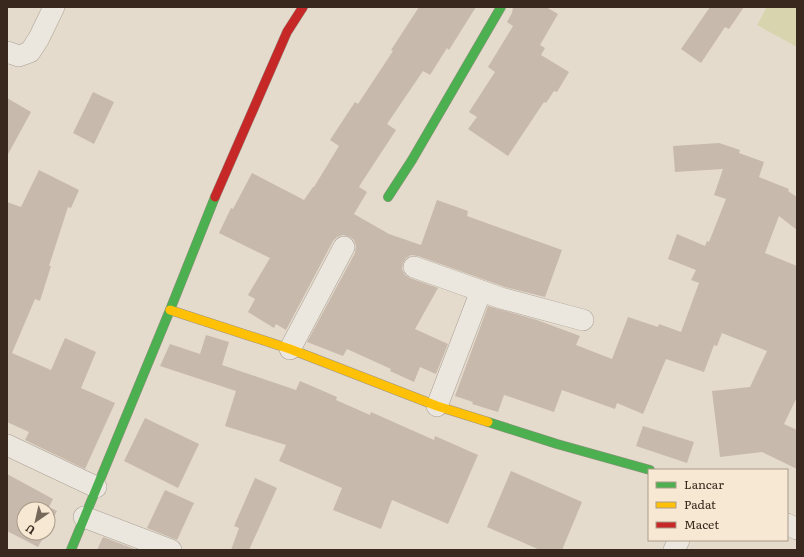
<svg xmlns="http://www.w3.org/2000/svg" width="804" height="557" viewBox="0 0 804 557" font-family="Literata,serif">
<rect width="100%" height="100%" fill="#e4dbcc"/>
<path fill="#d7d4ae" d="M 767,7 L 797,7 L 797,47 L 757,25 Z"/>
<g fill="#c8b9ad">
<path d="M 419,7 L 476,7 L 449,50 L 447,48 L 430,75 L 423,71 L 387,124 L 396,130 L 362,182 L 359,187 L 367,192 L 354,214 L 389,234 L 421,245 L 437,200 L 468,211 L 467,216 L 562,250 L 545,297 L 505,287 L 418,256 L 411,255 L 406,258 L 403,263 L 402,269 L 405,275 L 410,278 L 438,288 L 415,329 L 448,344 L 436,374 L 420,367 L 414,382 L 390,371 L 391,369 L 347,349 L 343,356 L 307,342 L 355,253 L 356,246 L 354,240 L 350,237 L 343,235 L 337,237 L 333,241 L 286,330 L 276,324 L 274,328 L 248,312 L 255,299 L 248,295 L 270,258 L 219,233 L 231,208 L 233,209 L 252,173 L 304,200 L 313,187 L 314,187 L 339,146 L 330,140 L 355,102 L 358,104 L 393,51 L 391,50 Z"/>
<path d="M 513,7 L 546,7 L 558,14 L 540,45 L 545,48 L 541,55 L 569,72 L 557,92 L 554,91 L 546,103 L 544,102 L 508,156 L 468,129 L 477,117 L 469,112 L 495,72 L 488,67 L 513,26 L 507,22 L 512,13 Z"/>
<path d="M 710,7 L 744,7 L 729,29 L 725,27 L 701,63 L 681,49 Z"/>
<path d="M 93,92 L 114,102 L 94,144 L 73,133 Z"/>
<path d="M 7,98 L 31,112 L 7,156 Z"/>
<path d="M 719,143 L 740,150 L 739,153 L 764,162 L 759,177 L 789,189 L 788,191 L 797,197 L 797,230 L 779,216 L 765,253 L 797,266 L 797,397 L 784,424 L 797,430 L 797,469 L 762,452 L 720,457 L 712,391 L 750,387 L 767,351 L 722,333 L 717,346 L 714,345 L 704,372 L 666,359 L 643,414 L 617,403 L 615,409 L 562,390 L 554,412 L 504,395 L 498,412 L 472,404 L 473,402 L 455,396 L 488,306 L 537,320 L 580,336 L 576,345 L 612,359 L 628,317 L 658,327 L 659,324 L 681,332 L 699,283 L 691,280 L 696,270 L 668,259 L 677,234 L 705,246 L 707,241 L 709,242 L 726,199 L 714,195 L 723,169 L 675,172 L 673,146 Z"/>
<path d="M 39,170 L 79,190 L 71,208 L 68,207 L 49,266 L 51,266 L 40,301 L 35,299 L 12,353 L 51,370 L 65,338 L 96,352 L 81,388 L 115,403 L 85,469 L 25,440 L 29,432 L 7,422 L 7,202 L 21,207 Z"/>
<path d="M 206,335 L 229,342 L 222,365 L 296,390 L 300,381 L 337,397 L 336,400 L 370,415 L 371,412 L 434,440 L 435,436 L 478,455 L 448,524 L 392,500 L 381,529 L 333,510 L 342,488 L 279,461 L 286,445 L 225,426 L 236,391 L 160,366 L 170,344 L 200,354 Z"/>
<path d="M 145,418 L 199,444 L 178,488 L 124,461 Z"/>
<path d="M 643,426 L 694,442 L 687,463 L 636,446 Z"/>
<path d="M 511,471 L 582,502 L 562,550 L 540,550 L 487,527 Z"/>
<path d="M 7,474 L 53,499 L 49,507 L 57,511 L 48,529 L 48,509 L 24,509 L 24,533 L 46,533 L 38,547 L 7,531 Z"/>
<path d="M 255,478 L 277,488 L 249,550 L 231,550 L 239,528 L 234,526 Z"/>
<path d="M 165,490 L 194,503 L 177,540 L 147,528 Z"/>
<path d="M 103,537 L 137,550 L 97,550 Z"/>
</g>
<g fill="none" stroke-linecap="round" stroke-linejoin="round">
<g stroke="#aaa095" stroke-width="22">
<g id="street">
<path d="M 7,52 L 19,56 L 30,52 L 39,38 L 54,7"/>
<path d="M 414,267 L 501,298 L 583,320"/>
<path d="M 290,349 L 344,247"/>
<path d="M 437,406 L 481,291"/>
<path d="M 7,445 L 96,487"/>
<path d="M 84,517 L 171,550"/>
<path d="M 787,524 L 797,529"/>
<path d="M 674,550 L 679,540"/>
</g>
</g>
<g stroke="#999085" stroke-width="10">
<g id="fast">
<path d="M 388,197 L 412,160 L 501,7"/>
<path d="M 488,422 L 557,444 L 650,470"/>
<path d="M 71,550 L 170,310 L 215,197"/>
</g>
</g>
<g stroke="#999085" stroke-width="10">
<path id="slow" d="M 170,310 L 290,349 L 437,406 L 488,422"/>
</g>
<g stroke="#999085" stroke-width="10">
<path id="jam" d="M 215,197 L 287,32 L 303,7"/>
</g>
<use href="#street" stroke="#ece7de" stroke-width="21"/>
<use href="#fast" stroke="#4caf50" stroke-width="9"/>
<use href="#slow" stroke="#ffc107" stroke-width="9"/>
<use href="#jam" stroke="#c62828" stroke-width="9"/>
</g>
<rect width="804" height="557" fill="none" stroke="#39281d" stroke-width="16"/>
<rect x="648" y="469" width="140" height="72" fill="#f6e8d2" stroke="#aa9b8a"/>
<rect x="656" y="482" width="20" height="6" fill="#4caf50" stroke="#aa9b8a"/>
<text x="684" y="489" font-size="12" fill="#39281d">Lancar</text>
<rect x="656" y="502" width="20" height="6" fill="#ffc107" stroke="#aa9b8a"/>
<text x="684" y="509" font-size="12" fill="#39281d">Padat</text>
<rect x="656" y="522" width="20" height="6" fill="#c62828" stroke="#aa9b8a"/>
<text x="684" y="529" font-size="12" fill="#39281d">Macet</text>
<g transform="translate(36 521) rotate(214)"><circle r="19" fill="#f6e8d2" stroke="#aa9b8a"/>
<path d="M0-3L7 15L0 10L-7 15Z" fill="#75675a"/>
<text y="-6" font-size="11" font-weight="bold" text-anchor="middle" fill="#39281d">U</text>
</g>
</svg>
